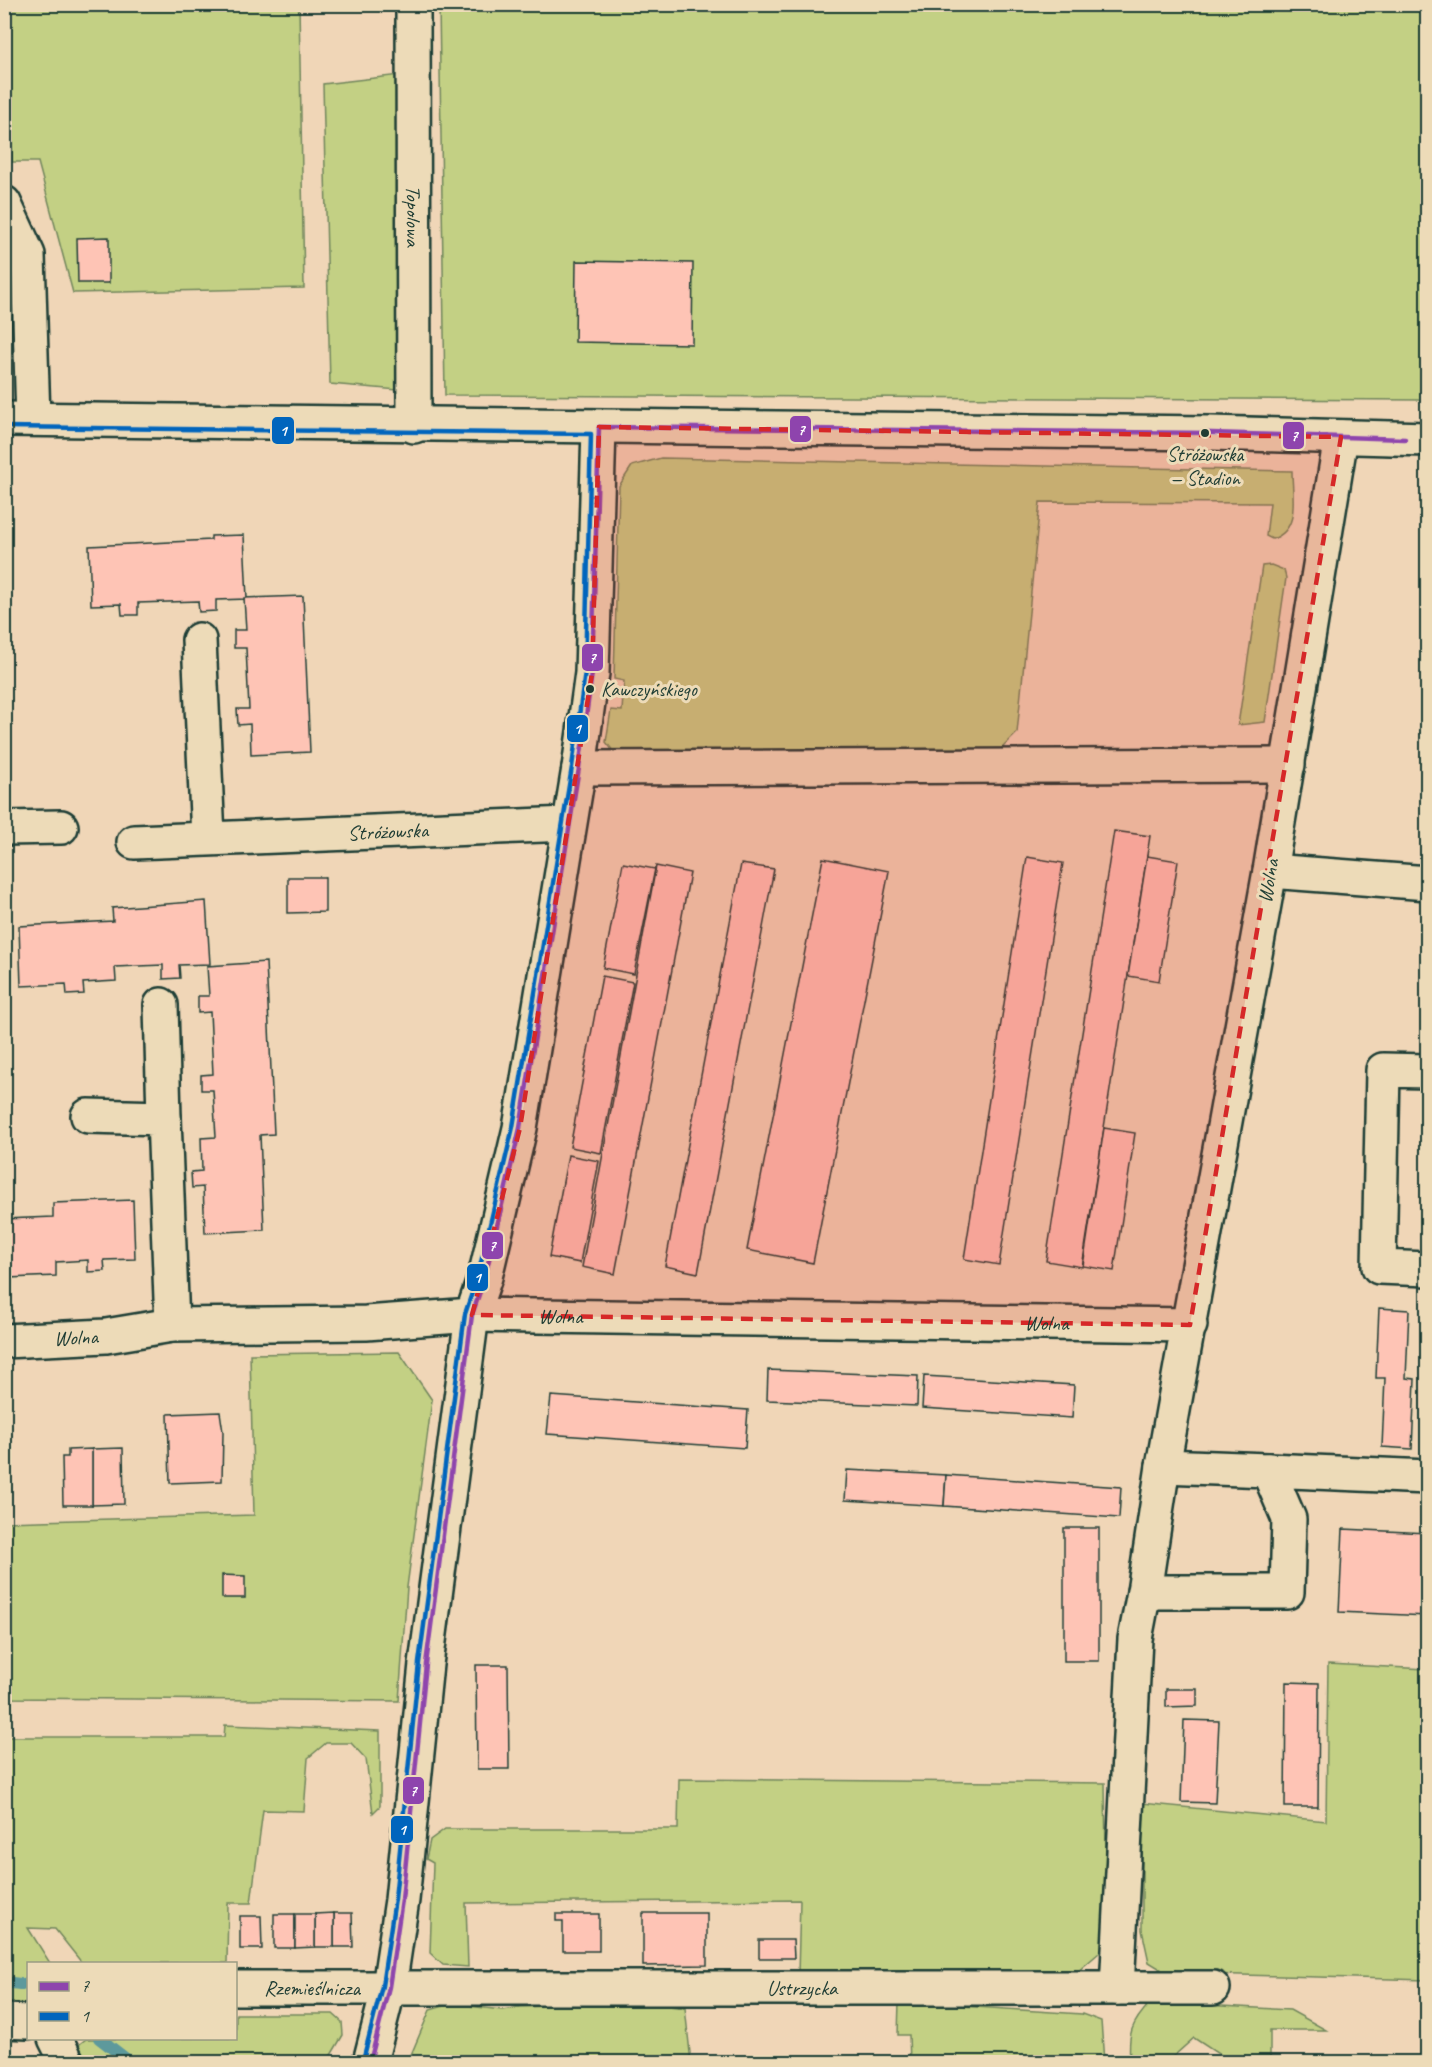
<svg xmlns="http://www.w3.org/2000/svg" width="1432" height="2067" viewBox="0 0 1432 2067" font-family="Caveat,sans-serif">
<rect width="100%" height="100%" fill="#f0d6b7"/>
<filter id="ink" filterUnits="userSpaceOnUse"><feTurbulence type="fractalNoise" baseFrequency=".0167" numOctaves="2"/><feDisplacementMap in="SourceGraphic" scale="12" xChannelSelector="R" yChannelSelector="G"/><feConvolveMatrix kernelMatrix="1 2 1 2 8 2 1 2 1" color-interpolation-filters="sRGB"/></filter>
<g filter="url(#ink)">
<g fill="#c3d084" stroke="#71865c" stroke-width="1.5">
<path d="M 9,5 L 299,5 L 304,288 L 73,293 L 38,162 L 12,162 Z"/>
<path d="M 439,5 L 1427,5 L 1427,400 L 445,395 Z"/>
<path d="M 400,75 L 398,390 L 330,384 L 323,84 Z"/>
<path d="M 661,458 L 1292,471 C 1292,496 1301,530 1272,539 L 1266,536 L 1270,503 L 1040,502 L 1017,733 L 991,759 L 618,757 L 606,742 L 611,710 L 622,711 L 624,681 L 614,679 L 619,486 L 632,466 Z"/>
<path d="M 1271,565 L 1284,570 L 1286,578 L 1265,722 L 1238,725 L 1262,566 Z"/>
<path d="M 399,1352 L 432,1400 L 407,1587 L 399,1701 L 5,1698 L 4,1522 L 254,1515 L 250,1354 Z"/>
<path d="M 1328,1664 L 1427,1669 L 1427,1980 L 1167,1973 L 1149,1962 L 1142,1930 L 1142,1803 L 1326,1821 Z"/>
<path d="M 225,1725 L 380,1731 L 380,1806 L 373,1813 L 366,1759 L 351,1743 L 326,1743 L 308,1758 L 304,1811 L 263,1810 L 251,1903 L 228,1903 L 227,1963 L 82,1963 L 55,1929 L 28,1928 L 50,1963 L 28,1964 L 28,2000 L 22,2005 L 5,2004 L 5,1737 L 224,1737 Z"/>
<path d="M 679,1779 L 1105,1783 L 1107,1946 L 1070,1978 L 798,1975 L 800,1900 L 466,1903 L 468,1967 L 443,1965 L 430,1953 L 433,1863 L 426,1859 L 430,1840 L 445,1829 L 678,1829 Z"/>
<path d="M 899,2002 L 1082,2014 L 1101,2021 L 1104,2062 L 910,2062 L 909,2035 L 898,2035 Z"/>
<path d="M 1151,2002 L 1290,2010 L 1326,2030 L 1270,2030 L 1270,2062 L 1226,2062 L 1223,2057 L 1194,2038 L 1167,2062 L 1130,2062 C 1128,2034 1130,2024 1151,2002 Z"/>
<path d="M 644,2003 L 685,2008 L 691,2062 L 408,2062 L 430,2010 L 451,2004 L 502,2010 L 521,2007 Z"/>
<path d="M 236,2014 L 333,2014 L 342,2022 L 343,2035 L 327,2062 L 87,2062 L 76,2047 L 86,2039 L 236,2038 Z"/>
</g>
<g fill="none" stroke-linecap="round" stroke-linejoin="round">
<g stroke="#5d999c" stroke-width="12">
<path d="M 4,1982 L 28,1985"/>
<path d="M 99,2038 L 130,2062"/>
</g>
</g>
<g fill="#fec4b5" stroke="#1f3d34" stroke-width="1.5">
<path d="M 109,237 L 109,283 L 78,283 L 77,238 Z"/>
<path d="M 576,261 L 693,263 L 692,344 L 575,342 Z"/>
<path d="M 244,535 L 247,599 L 216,600 L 216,611 L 199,612 L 198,601 L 138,603 L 138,615 L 122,615 L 121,604 L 91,605 L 89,546 L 211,540 L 211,536 Z"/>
<path d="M 303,596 L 310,752 L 251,755 L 250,724 L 238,725 L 237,709 L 249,709 L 246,648 L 234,648 L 234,630 L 246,630 L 244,598 Z"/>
<path d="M 1114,831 L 1150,836 L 1082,1267 L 1046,1261 Z"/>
<path d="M 1147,856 L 1178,861 L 1159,981 L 1128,976 Z"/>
<path d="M 1027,857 L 1063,863 L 999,1265 L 964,1259 Z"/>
<path d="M 823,858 L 889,871 L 813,1263 L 747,1250 Z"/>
<path d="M 623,863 L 655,869 L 634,974 L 603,968 Z"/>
<path d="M 741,864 L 774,869 L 698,1273 L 665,1266 Z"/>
<path d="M 656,866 L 690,873 L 615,1274 L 582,1267 Z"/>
<path d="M 288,877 L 325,877 L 325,912 L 288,913 Z"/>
<path d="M 206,901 L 210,964 L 179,965 L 180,978 L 163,979 L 163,965 L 115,967 L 116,981 L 83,983 L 84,994 L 67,995 L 66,984 L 21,986 L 19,926 L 113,921 L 112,908 Z"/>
<path d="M 266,962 L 274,1134 L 260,1135 L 264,1230 L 205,1233 L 203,1187 L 192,1188 L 191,1172 L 202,1171 L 201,1138 L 216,1137 L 213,1090 L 201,1090 L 201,1075 L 213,1074 L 210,1012 L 198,1013 L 198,996 L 209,996 L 207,966 Z"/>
<path d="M 602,976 L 633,982 L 601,1153 L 570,1147 Z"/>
<path d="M 1427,1112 L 1428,1112 L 1428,1253 L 1425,1253 Z"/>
<path d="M 1104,1128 L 1135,1133 L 1114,1271 L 1083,1266 Z"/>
<path d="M 568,1155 L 599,1161 L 580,1263 L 549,1257 Z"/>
<path d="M 133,1200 L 135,1259 L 104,1260 L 105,1271 L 88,1272 L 88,1260 L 56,1262 L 56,1276 L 8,1278 L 9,1289 L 4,1290 L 4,1219 L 53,1217 L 53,1203 Z"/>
<path d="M 1379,1308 L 1409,1310 L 1406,1378 L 1415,1379 L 1412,1449 L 1382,1447 L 1385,1378 L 1376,1378 Z"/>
<path d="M 768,1370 L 918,1376 L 917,1406 L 767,1400 Z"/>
<path d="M 924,1376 L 1074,1385 L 1072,1418 L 922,1408 Z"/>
<path d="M 551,1396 L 748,1410 L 745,1448 L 547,1434 Z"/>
<path d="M 220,1412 L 223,1432 L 222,1481 L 170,1483 L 168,1414 Z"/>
<path d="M 123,1448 L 124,1504 L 92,1505 L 92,1449 Z"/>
<path d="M 92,1449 L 92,1505 L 63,1505 L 62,1457 L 68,1457 L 68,1450 Z"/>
<path d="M 847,1470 L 946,1475 L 944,1506 L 845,1500 Z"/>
<path d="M 946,1475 L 1121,1487 L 1119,1518 L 944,1506 Z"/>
<rect x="1064" y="1528" width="35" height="133"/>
<path d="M 1343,1529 L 1428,1533 L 1428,1616 L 1339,1612 Z"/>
<path d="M 222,1575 L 245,1576 L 245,1598 L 222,1598 Z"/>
<path d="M 476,1665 L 508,1665 L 509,1769 L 477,1769 Z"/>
<path d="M 1286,1682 L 1319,1683 L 1318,1807 L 1285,1807 Z"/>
<path d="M 1166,1689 L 1197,1689 L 1197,1706 L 1166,1707 Z"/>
<path d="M 1184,1720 L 1219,1721 L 1215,1803 L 1181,1802 Z"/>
<path d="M 334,1913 L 352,1913 L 353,1947 L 334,1947 Z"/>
<path d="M 334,1913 L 334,1947 L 315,1947 L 315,1914 Z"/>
<path d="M 643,1913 L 707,1913 L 707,1965 L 643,1966 Z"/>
<rect x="274" y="1914" width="21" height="34"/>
<path d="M 295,1914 L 315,1914 L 315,1947 L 295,1948 Z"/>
<path d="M 556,1914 L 599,1914 L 599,1951 L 563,1951 L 563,1921 L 556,1921 Z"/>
<path d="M 240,1916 L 261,1916 L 262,1949 L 240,1949 Z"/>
<path d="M 759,1940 L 793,1940 L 794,1958 L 759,1958 Z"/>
</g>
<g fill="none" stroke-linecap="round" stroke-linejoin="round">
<g stroke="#1f3d34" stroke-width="38">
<g id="minor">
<path id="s1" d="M 413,4 L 414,426"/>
<path d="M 4,203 L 28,255 L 33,419"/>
<path d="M 4,419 L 1211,433 L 1428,439"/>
<path d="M 1341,437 L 1270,871 L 1163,1466 L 1144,1592 L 1287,1592 L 1289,1519 L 1268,1470 L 1428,1477"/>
<path d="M 199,640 L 208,838"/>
<path d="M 579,768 L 1288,765"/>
<path d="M 4,828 L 61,827"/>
<path id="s2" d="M 134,842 L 568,824"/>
<path d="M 1270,871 L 1428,883"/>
<path d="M 161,1005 L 164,1118"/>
<path d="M 1428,1071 L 1383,1070 L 1379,1267 L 1428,1269"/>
<path d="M 88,1116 L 164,1118 L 172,1325"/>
<path id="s3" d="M 4,1341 L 106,1336 L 172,1325 L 366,1323 L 472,1315 L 1190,1325"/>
<path d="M 1163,1466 L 1268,1470"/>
<path id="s4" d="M 236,1988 L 1213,1988"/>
<path d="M 1117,1988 L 1135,1639 L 1144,1592"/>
<path d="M 4,2021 L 28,2022"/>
<path d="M 55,2038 L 67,2062"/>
<path d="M 370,2062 L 389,1987 L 402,1900 L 426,1664 L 472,1315 L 485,1277 L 520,1128 L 579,768 L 592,673 L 599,427"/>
</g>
</g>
<use href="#minor" stroke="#eddbb8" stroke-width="33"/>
<g stroke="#eddbb8" stroke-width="9">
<g id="bus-1">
<path d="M 599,427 L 1211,433 L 1405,439"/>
<path d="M 370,2062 L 389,1987 L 402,1900 L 426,1664 L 472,1315 L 485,1277 L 520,1128 L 579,768 L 592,673 L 599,427"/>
</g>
</g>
<g stroke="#eddbb8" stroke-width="9">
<path id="bus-2" d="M 4,427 L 591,434 L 585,672 L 572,767 L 513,1127 L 478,1275 L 465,1314 L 419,1663 L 395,1899 L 382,1986 L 363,2060"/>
</g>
<use href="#bus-1" stroke="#8e44ad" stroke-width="4.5"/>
<use href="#bus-2" stroke="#0065bd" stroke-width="4.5"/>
</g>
</g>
<path fill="#d62828" fill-opacity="0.2" stroke="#d62828" stroke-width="4.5" stroke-dasharray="12 8" stroke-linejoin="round" d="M 599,427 L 1341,437 L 1190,1325 L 472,1315 L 520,1128 L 592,673 Z"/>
<g fill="#1f3d34" stroke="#eddbb8" stroke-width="2">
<circle cx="1205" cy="433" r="5"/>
<circle cx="590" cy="689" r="5"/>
</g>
<g text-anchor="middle" stroke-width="6" stroke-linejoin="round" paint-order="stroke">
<g font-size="20" fill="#1f3d34" stroke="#eddbb8">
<text x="1205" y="461">Stróżowska<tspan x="1205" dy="24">— Stadion</tspan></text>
<text x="601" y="696" text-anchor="start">Kawczyńskiego</text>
</g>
<g font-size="21" fill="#1f3d34" stroke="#eddbb8">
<text dy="7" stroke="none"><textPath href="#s1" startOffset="212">Topolowa</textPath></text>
<text dy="7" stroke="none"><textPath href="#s2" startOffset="254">Stróżowska</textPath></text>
<text transform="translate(1268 881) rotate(-80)" y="7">Wolna</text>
<text dy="7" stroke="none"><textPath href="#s3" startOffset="558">Wolna</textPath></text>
<text dy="7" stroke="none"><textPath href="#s3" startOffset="1044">Wolna</textPath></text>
<text dy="7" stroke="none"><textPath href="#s3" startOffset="72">Wolna</textPath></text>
<text dy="7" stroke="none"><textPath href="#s4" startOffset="76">Rzemieślnicza</textPath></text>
<text dy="7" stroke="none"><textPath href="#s4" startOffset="566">Ustrzycka</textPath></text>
</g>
</g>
<g stroke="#eddbb8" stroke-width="2">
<rect x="789" y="415" width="23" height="28" rx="6" fill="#8e44ad"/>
<rect x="271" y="416" width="24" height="29" rx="6" fill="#0065bd"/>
<rect x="1282" y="421" width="23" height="29" rx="6" fill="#8e44ad"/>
<rect x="581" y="643" width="23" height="29" rx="6" fill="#8e44ad"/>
<rect x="566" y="714" width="23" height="29" rx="6" fill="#0065bd"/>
<rect x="481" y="1231" width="23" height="29" rx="6" fill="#8e44ad"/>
<rect x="466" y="1263" width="23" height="29" rx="6" fill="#0065bd"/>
<rect x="402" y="1776" width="23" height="29" rx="6" fill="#8e44ad"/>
<rect x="390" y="1815" width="24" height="29" rx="6" fill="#0065bd"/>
</g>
<g font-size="16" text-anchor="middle" font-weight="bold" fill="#fff">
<text x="801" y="435">7</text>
<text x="283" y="436">1</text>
<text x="1294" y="441">7</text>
<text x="592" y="663">7</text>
<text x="577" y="734">1</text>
<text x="492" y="1251">7</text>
<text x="477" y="1283">1</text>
<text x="413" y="1796">7</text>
<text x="402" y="1835">1</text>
</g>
<rect width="1432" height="2067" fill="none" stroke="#eddbb8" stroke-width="24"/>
<rect x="12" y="12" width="1408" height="2043" fill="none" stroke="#1f3d34" stroke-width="2" filter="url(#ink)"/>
<rect x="27" y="1962" width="210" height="78" fill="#eddbb8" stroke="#9b9c83" stroke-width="1.5"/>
<rect x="39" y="1982" width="30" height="9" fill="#8e44ad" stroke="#9b9c83" stroke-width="1.5"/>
<text x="81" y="1992" font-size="18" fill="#1f3d34">7</text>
<rect x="39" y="2012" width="30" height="9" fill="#0065bd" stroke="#9b9c83" stroke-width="1.5"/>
<text x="81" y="2022" font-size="18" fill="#1f3d34">1</text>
</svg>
